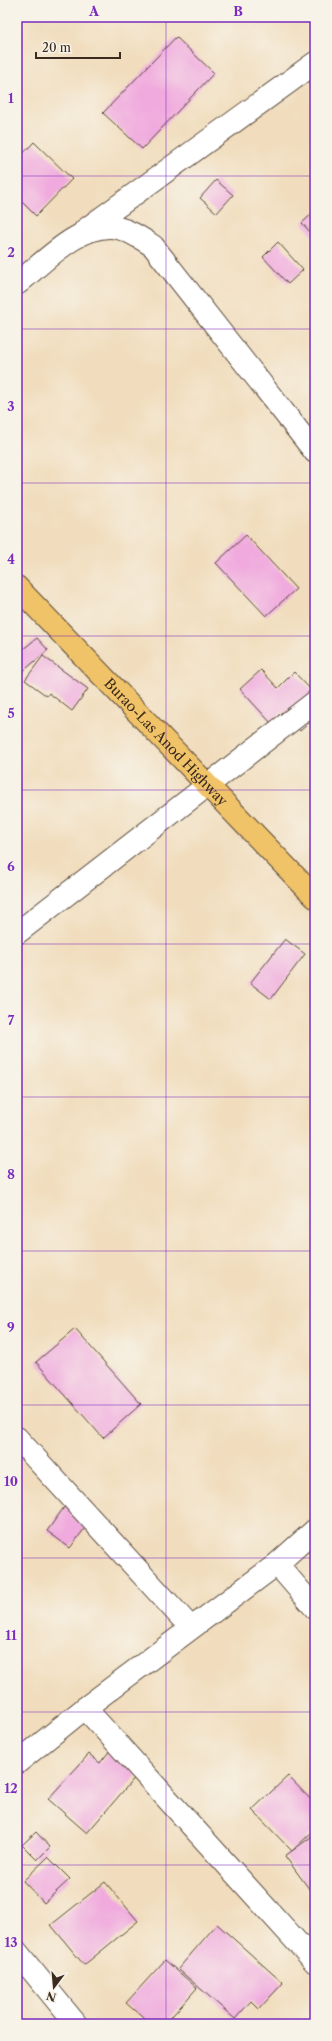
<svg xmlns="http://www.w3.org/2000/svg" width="332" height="2041" viewBox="0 0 332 2041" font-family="'Libre Caslon Text',serif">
<rect width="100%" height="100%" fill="#f7f3e8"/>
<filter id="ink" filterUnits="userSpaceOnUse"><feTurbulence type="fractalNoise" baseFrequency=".025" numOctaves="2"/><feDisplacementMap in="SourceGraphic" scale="8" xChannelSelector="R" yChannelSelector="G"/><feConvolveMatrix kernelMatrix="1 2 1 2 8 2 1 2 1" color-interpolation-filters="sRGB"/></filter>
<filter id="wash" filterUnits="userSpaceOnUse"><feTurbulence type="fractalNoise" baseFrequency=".012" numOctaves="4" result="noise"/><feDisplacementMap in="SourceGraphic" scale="16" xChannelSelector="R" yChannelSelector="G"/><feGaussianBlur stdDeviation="0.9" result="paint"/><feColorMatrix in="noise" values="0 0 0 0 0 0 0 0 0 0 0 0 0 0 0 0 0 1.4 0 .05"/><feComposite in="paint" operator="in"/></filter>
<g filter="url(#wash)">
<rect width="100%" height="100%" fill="#f1ddbd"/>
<g id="blocks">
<g fill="#f0aade">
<path d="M 176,37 L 214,73 L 142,149 L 103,113 Z"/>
<path d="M 34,142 L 72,179 L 36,216 L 17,197 L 17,160 Z"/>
<path d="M 216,180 L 233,195 L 217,213 L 200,198 Z"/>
<path d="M 315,211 L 315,238 L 302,223 Z"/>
<path d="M 278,242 L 303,270 L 288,284 L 263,257 Z"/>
<path d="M 246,535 L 296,589 L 266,616 L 216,563 Z"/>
<path d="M 37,638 L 48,650 L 21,673 L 17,669 L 17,654 Z"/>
<path d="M 43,656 L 88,689 L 72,711 L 49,693 L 47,696 L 25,680 Z"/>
<path d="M 261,670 L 278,688 L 294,672 L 315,694 L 315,718 L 300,731 L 282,712 L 271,723 L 240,689 Z"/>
<path d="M 285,939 L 305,954 L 271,999 L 250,983 Z"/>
<path d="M 75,1329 L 141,1404 L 103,1438 L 36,1362 Z"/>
<path d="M 70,1499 L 94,1516 L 70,1548 L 47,1531 Z"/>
<path d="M 115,1744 L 143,1768 L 87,1833 L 48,1799 L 89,1754 L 100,1763 Z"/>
<path d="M 288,1776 L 315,1804 L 315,1829 L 292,1851 L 252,1810 Z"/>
<path d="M 36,1832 L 50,1847 L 37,1860 L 22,1845 Z"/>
<path d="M 315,1834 L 315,1897 L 285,1856 Z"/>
<path d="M 48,1857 L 70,1879 L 44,1903 L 23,1881 Z"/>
<path d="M 105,1882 L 138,1921 L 84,1965 L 51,1925 Z"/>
<path d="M 217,1924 L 283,1983 L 259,2009 L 251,2001 L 235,2019 L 178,1969 Z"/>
<path d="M 165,1960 L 197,1988 L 165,2024 L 150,2024 L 126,2003 Z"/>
</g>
</g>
</g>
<g filter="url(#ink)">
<use href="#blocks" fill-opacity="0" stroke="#564536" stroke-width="1"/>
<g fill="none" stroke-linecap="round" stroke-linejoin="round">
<g stroke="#564536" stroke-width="24">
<g id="minor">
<path d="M 85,230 L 315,63"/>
<path d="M 17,284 C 42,264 82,220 118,228 C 131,231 142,239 153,246 L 315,452"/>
<path d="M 17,933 L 315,702"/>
<path d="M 17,1438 L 191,1628"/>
<path d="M 277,1564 L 315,1608"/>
<path d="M 85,1708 L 315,1962"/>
<path d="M 17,1763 L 85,1708 L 277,1564 L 315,1530"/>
<path d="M 17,1952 L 76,2024"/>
</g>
</g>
<g stroke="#564536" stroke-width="24">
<g id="trunk">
<path id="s1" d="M 17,587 L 315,897"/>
</g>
</g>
<use href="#minor" stroke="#fff" stroke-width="22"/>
<use href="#trunk" stroke="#f0c369" stroke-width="22"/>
</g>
</g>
<path fill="none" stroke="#7b2cbf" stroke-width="1" stroke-opacity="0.55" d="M 166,17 L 166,2024M 17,176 L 315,176M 17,329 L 315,329M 17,483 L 315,483M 17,636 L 315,636M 17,790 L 315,790M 17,944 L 315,944M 17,1097 L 315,1097M 17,1251 L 315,1251M 17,1405 L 315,1405M 17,1558 L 315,1558M 17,1712 L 315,1712M 17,1865 L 315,1865"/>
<g text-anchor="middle" stroke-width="4" stroke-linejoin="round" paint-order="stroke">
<g font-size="14" fill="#3b2a1e" stroke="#f7f3e8">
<text dy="5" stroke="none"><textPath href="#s1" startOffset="215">Burao-Las Anod Highway</textPath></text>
</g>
</g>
<rect width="332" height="2041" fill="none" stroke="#f7f3e8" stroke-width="44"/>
<g transform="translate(54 1987) rotate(196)" stroke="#f7f3e8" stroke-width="3" paint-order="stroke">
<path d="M0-3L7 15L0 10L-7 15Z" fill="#3b2a1e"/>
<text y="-6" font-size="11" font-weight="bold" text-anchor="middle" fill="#3b2a1e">N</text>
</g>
<path d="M36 52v6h84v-6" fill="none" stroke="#3b2a1e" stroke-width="2"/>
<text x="42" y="52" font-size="12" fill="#3b2a1e" stroke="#f7f3e8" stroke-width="3" paint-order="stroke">20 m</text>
<rect x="22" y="22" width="288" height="1997" fill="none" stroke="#7b2cbf" stroke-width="1.5"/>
<g font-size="13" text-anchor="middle" font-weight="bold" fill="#7b2cbf">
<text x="94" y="16">A</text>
<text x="238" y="16">B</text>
<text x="11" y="103">1</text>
<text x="11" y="257">2</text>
<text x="11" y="411">3</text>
<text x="11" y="564">4</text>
<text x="11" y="718">5</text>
<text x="11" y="871">6</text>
<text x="11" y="1025">7</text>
<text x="11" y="1179">8</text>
<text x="11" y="1332">9</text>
<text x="11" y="1486">10</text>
<text x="11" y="1640">11</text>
<text x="11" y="1793">12</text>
<text x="11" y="1947">13</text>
</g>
</svg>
